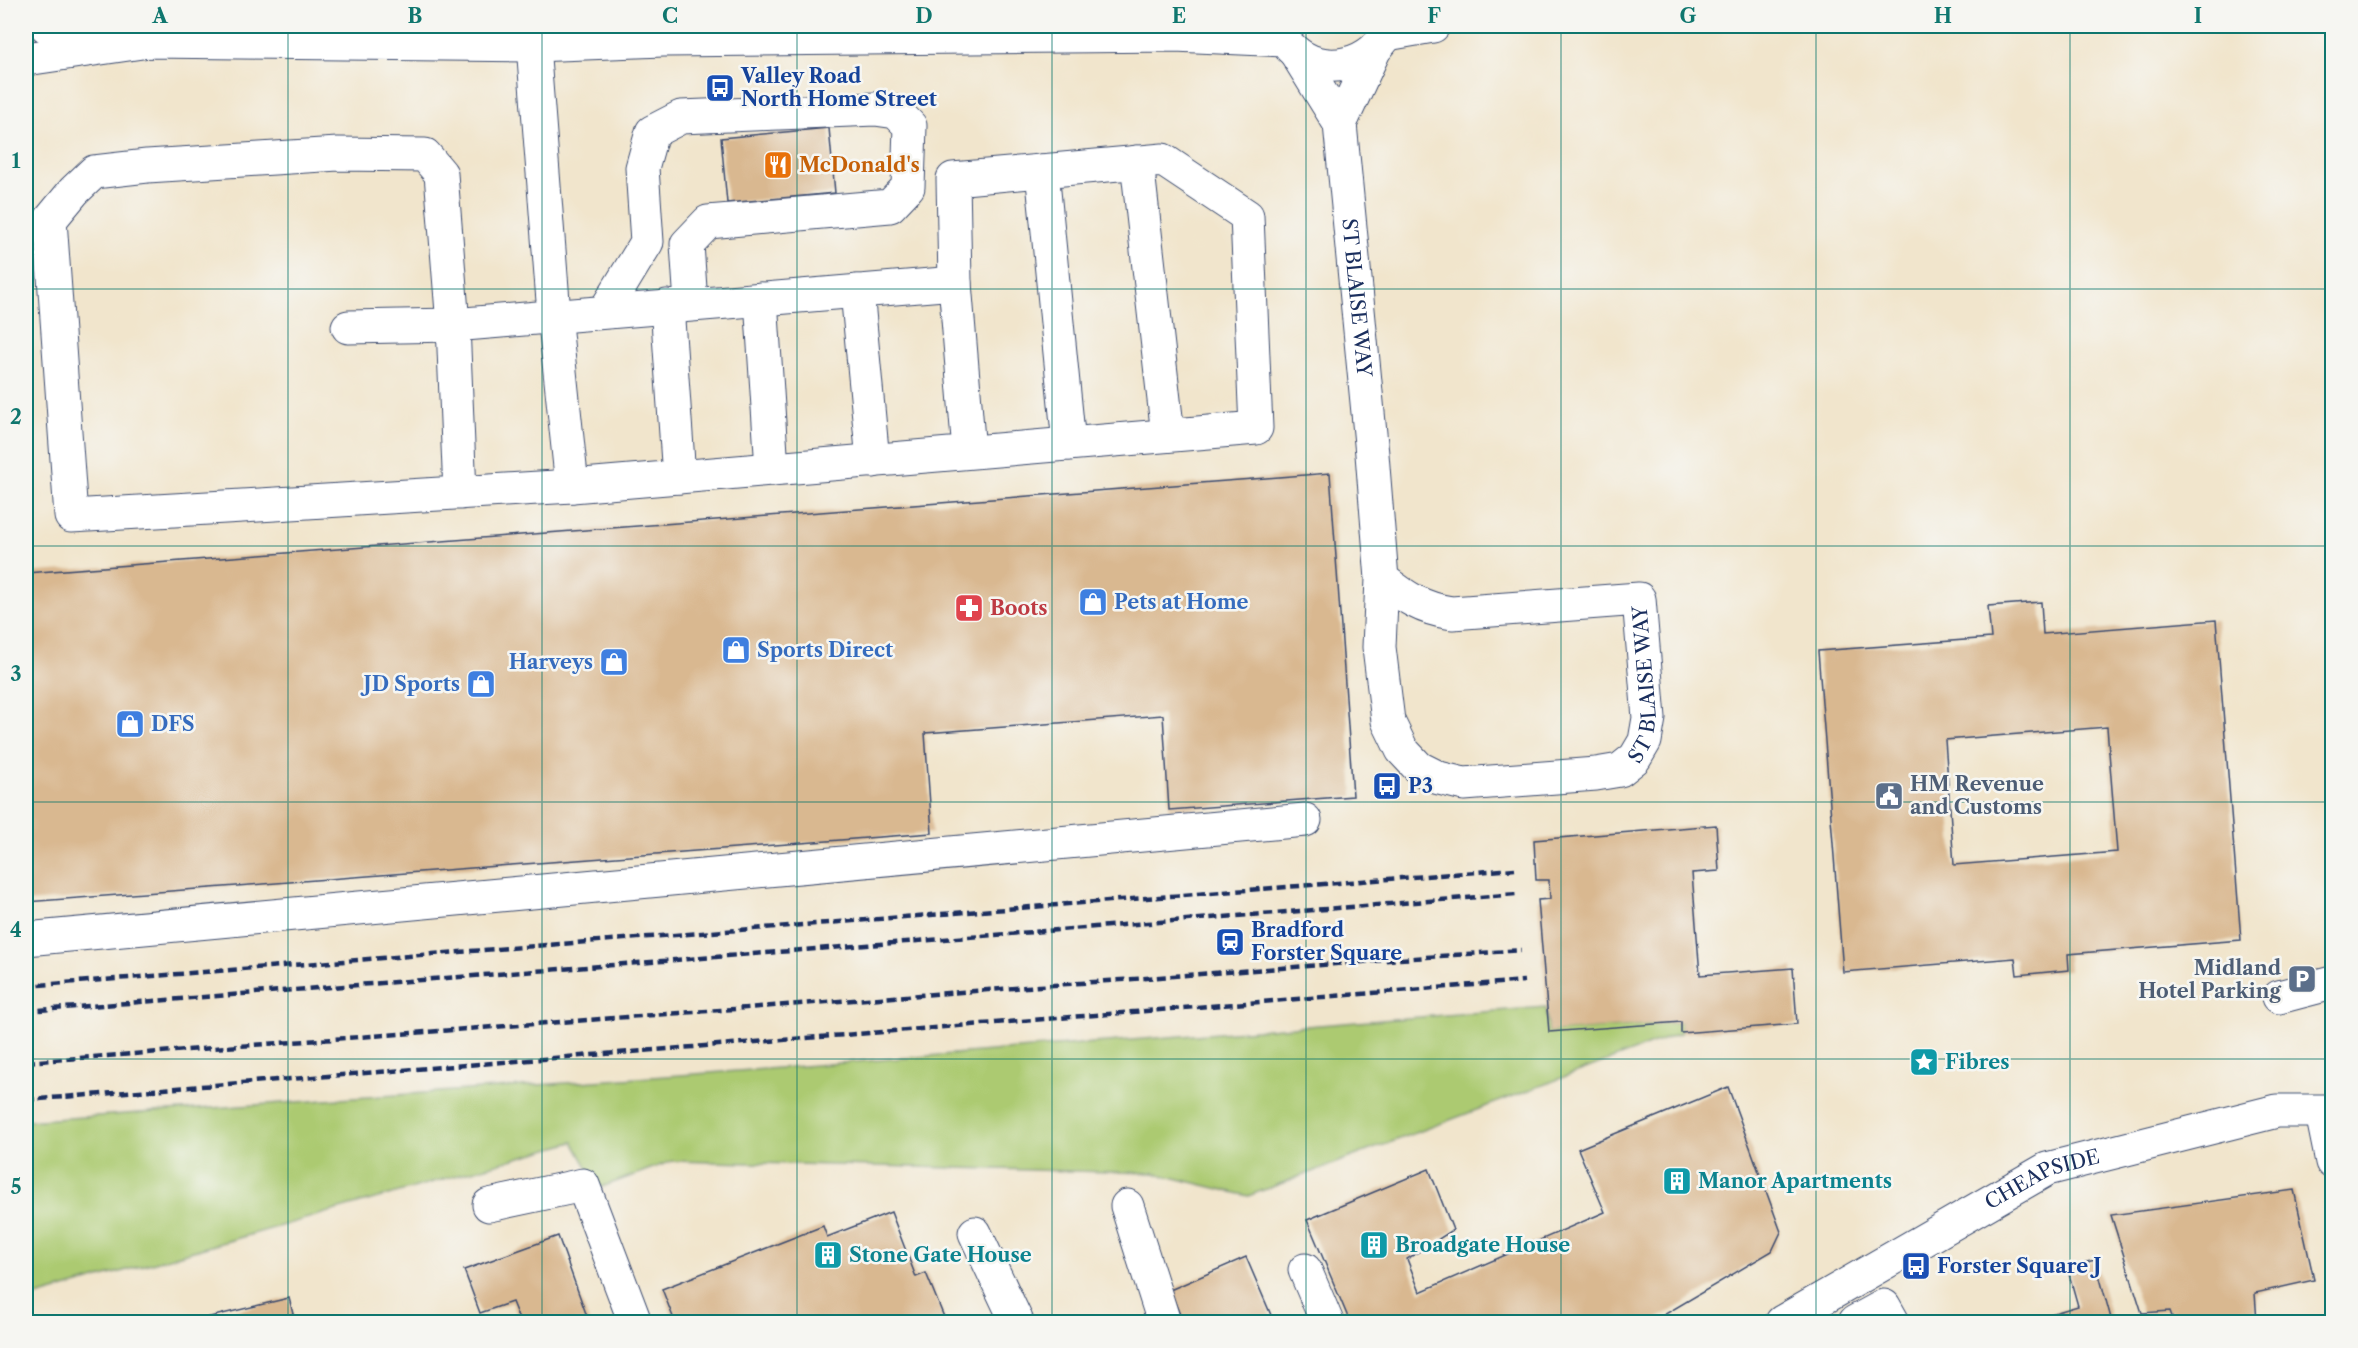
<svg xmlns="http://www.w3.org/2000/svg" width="2358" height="1348" viewBox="0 0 2358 1348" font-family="'Libre Caslon Text',serif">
<rect width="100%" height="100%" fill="#f6f6f2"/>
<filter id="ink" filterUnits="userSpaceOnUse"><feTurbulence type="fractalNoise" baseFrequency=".0167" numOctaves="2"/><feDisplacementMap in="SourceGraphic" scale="12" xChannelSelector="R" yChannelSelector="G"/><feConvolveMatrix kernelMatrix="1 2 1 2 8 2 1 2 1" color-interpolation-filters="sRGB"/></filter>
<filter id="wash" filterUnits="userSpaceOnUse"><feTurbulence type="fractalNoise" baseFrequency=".008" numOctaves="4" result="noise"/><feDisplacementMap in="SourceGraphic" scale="24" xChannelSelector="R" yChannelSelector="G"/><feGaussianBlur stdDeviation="1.35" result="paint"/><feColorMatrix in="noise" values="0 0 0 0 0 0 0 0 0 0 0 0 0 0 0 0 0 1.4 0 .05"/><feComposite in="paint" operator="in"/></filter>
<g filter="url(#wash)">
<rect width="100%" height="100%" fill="#f1e5cc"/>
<path fill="#acca71" stroke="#647c68" stroke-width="1.5" d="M 1546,1007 L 1549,1032 L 1681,1022 L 1681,1033 L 1248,1196 L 1154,1173 L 672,1161 L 599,1188 L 573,1142 L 26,1299 L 26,1121 L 766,1069 Z"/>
<g id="blocks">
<g fill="#d9b890" fill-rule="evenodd">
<path d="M 829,128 L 835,193 L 727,203 L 721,138 Z"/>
<path d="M 1330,473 L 1353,796 L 1169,810 L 1163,715 L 925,733 L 932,833 L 26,902 L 26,573 Z"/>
<path d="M 2041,602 L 2043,634 L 2216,620 L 2241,940 L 2068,954 L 2069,970 L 2017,975 L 2015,958 L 1843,972 L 1818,651 L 1991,638 L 1988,606 ZM 2107,727 L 2117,852 L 1954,865 L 1945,740 Z"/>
<path d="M 1716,825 L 1719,871 L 1692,873 L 1700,975 L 1793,968 L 1797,1024 L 1681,1033 L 1681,1022 L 1549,1032 L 1538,900 L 1550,899 L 1549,880 L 1536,880 L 1534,840 Z"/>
<path d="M 1728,1087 L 1781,1232 L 1772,1251 L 1652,1322 L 1350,1322 L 1307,1220 L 1429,1169 L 1453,1230 L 1407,1259 L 1420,1292 L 1605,1212 L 1578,1149 Z"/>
<path d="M 2294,1190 L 2314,1280 L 2255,1293 L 2257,1322 L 2174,1322 L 2170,1311 L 2142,1313 L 2111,1215 Z"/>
<path d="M 891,1212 L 916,1277 L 926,1273 L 946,1322 L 675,1322 L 662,1289 L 823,1226 L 827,1237 Z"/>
<path d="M 558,1236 L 589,1322 L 520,1322 L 512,1302 L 480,1313 L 464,1270 Z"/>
<path d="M 1246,1257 L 1274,1322 L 1183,1322 L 1170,1290 Z"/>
<path d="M 2095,1260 L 2112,1322 L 2023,1322 L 2078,1306 L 2067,1267 Z"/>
<path d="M 289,1298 L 295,1322 L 189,1322 Z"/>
</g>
</g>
</g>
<g filter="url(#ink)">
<use href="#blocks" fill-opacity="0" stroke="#3b4a6e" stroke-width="1.5"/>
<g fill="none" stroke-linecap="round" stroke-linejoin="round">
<g stroke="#3b4a6e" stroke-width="35">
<g id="minor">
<path d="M 46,26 L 115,36"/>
<path d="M 1387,34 L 1433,26"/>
<path d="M 533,45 L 554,314 L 572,486"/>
<path d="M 1291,48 C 1321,79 1376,66 1390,26"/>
<path id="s1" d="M 1296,53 L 1340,124 L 1372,454 L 1382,579 L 1379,647 L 1388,721 L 1402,750 L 1419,768 L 1439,778 L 1464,784 L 1596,774 L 1620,770 L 1635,758 L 1645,741 L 1649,718 L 1639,599 L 1452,613 C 1422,609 1405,597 1382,579"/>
<path d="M 26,59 L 149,41 L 533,45 L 663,40 L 1175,35 L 1283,40"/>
<path d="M 1340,124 L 1374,51"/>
<path d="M 1137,162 L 1168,435"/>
<path d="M 1042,171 L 1069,444"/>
<path d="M 857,291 L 873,461"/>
<path d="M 761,299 L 772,469"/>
<path d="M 667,306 L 679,477"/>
<path d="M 605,311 L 647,242 L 642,168 L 652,132 L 681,117 L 875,109 L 896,112 L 910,126 L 908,187 L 890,206 L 708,222 L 687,244 L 691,304"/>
<path d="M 348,327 L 453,325 L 955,283"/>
<path d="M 460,493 L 453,325 L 441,174 L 425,155 L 338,154 L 147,166 L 94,172 L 74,191 L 50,220 L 71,516 C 238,506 405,497 572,486 L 1256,428 L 1247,216 L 1163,160 L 953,179 L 955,283 L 969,452"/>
<path d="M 26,939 L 1305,820"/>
<path d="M 2279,997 L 2332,983"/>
<path d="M 2322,1113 L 2332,1162"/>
<path d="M 489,1205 L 583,1185 L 635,1322"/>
<path d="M 1127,1206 L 1164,1322"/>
<path d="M 975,1233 L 1017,1322"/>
<path d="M 1305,1270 L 1327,1322"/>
<path id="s2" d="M 1782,1322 L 2047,1169 L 2277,1111 L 2332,1111"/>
<path d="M 1855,1322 L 1884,1306 L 1893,1322"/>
</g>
</g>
<g stroke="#3b4a6e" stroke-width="35">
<path id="major" d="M 115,26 L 149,41"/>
</g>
<use href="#minor" stroke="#fff" stroke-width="33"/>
<use href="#major" stroke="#fff" stroke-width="33"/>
<g stroke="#1b2f5e" stroke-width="4.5" stroke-dasharray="9 4.5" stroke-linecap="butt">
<path d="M 26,986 L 1515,869"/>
<path d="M 26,1011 L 1517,894"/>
<path d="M 26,1062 L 1521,950"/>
<path d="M 26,1100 L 1524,981"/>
</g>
</g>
</g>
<path fill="none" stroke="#0f766e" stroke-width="1.5" stroke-opacity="0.55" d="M 288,26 L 288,1322M 542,26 L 542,1322M 797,26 L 797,1322M 1052,26 L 1052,1322M 1306,26 L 1306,1322M 1561,26 L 1561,1322M 1816,26 L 1816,1322M 2070,26 L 2070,1322M 26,289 L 2332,289M 26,546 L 2332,546M 26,802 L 2332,802M 26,1059 L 2332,1059"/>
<defs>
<g id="bus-square" transform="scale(1.5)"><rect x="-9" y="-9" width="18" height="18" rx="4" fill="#1a4fb4" stroke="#f6f6f2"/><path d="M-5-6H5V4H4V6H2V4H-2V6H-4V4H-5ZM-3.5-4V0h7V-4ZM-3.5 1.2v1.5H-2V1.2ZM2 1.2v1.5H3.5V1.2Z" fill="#fff"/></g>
<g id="restaurant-square" transform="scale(1.5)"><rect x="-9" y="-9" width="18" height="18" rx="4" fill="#e8710a" stroke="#f6f6f2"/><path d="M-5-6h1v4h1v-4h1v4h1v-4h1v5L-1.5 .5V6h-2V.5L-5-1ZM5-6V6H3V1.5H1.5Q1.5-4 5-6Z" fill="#fff"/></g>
<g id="shop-square" transform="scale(1.5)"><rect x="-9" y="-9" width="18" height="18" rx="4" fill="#3f7fe0" stroke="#f6f6f2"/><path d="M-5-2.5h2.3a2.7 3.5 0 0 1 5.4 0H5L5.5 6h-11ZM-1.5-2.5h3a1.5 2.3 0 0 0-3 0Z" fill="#fff"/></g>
<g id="pharmacy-square" transform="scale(1.5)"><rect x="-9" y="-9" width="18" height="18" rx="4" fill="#e0444e" stroke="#f6f6f2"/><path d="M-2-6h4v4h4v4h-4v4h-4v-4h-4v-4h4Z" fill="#fff"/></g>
<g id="civic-square" transform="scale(1.5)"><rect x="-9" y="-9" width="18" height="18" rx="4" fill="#5c6f8a" stroke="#f6f6f2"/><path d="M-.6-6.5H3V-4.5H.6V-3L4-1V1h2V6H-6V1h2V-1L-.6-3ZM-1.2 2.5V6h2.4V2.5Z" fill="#fff"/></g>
<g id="station-square" transform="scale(1.5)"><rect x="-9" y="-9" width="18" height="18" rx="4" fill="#1a4fb4" stroke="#f6f6f2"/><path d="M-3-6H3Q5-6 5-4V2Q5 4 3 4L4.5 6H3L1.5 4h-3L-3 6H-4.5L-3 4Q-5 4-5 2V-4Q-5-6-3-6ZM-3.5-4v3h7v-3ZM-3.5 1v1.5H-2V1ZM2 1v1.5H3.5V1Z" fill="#fff"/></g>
<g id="parking-square" transform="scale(1.5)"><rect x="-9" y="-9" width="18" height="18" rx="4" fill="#5c6f8a" stroke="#f6f6f2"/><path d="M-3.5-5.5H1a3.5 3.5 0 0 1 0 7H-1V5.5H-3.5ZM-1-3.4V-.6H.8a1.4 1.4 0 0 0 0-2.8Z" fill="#fff"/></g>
<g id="sight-square" transform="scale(1.5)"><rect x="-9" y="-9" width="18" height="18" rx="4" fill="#0f9aa8" stroke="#f6f6f2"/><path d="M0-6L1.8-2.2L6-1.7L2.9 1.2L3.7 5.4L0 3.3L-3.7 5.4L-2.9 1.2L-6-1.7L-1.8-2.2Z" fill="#fff"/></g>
<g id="building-square" transform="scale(1.5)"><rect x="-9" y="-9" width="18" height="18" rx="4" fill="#0f9aa8" stroke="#f6f6f2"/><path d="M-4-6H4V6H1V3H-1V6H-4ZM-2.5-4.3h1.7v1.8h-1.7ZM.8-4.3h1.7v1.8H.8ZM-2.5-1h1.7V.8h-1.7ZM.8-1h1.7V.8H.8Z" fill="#fff"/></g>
</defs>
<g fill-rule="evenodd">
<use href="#bus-square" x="720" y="88"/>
<use href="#restaurant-square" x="778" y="165"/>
<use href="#shop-square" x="1093" y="602"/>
<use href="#pharmacy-square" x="969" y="608"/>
<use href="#shop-square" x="736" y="650"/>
<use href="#shop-square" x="614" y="662"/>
<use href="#shop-square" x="481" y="684"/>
<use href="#shop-square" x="130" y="724"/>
<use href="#bus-square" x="1387" y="786"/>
<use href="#civic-square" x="1889" y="796"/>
<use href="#station-square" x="1230" y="942"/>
<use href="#parking-square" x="2302" y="979"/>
<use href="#sight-square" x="1924" y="1062"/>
<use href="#building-square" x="1677" y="1181"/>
<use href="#building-square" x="1374" y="1245"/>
<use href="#building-square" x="828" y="1255"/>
<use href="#bus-square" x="1916" y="1266"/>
</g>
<g text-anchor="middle" stroke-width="5" stroke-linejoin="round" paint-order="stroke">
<g font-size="20" font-weight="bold" fill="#164399" stroke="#f6f6f2" text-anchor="start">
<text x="741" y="83">Valley Road<tspan x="741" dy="23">North Home Street</tspan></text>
<text x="1408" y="793">P3</text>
<text x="1251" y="937">Bradford<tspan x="1251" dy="23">Forster Square</tspan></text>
<text x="1937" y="1273">Forster Square J</text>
</g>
<g font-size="20" font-weight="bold" fill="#c56008" stroke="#f6f6f2" text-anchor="start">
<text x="799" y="172">McDonald's</text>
</g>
<g font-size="20" fill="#1b2f5e" stroke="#f6f6f2">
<text dy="7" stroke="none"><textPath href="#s1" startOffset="258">ST BLAISE WAY</textPath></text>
<text dy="7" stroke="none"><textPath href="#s1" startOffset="1040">ST BLAISE WAY</textPath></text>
<text dy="7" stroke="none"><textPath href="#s2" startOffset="298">CHEAPSIDE</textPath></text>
</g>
<g font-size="20" font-weight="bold" fill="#366cbe" stroke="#f6f6f2" text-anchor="start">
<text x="1114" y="609">Pets at Home</text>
<text x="757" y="657">Sports Direct</text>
<text x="593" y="669" text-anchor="end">Harveys</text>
<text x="460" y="691" text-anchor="end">JD Sports</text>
<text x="151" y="731">DFS</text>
</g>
<g font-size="20" font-weight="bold" fill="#be3a42" stroke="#f6f6f2" text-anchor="start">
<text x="990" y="615">Boots</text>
</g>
<g font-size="20" font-weight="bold" fill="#4e5e75" stroke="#f6f6f2" text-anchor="start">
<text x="1910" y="791">HM Revenue<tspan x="1910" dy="23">and Customs</tspan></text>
<text x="2281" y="975" text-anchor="end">Midland<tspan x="2281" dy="23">Hotel Parking</tspan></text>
</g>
<g font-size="20" font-weight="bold" fill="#0d838f" stroke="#f6f6f2" text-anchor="start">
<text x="1945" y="1069">Fibres</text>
<text x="1698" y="1188">Manor Apartments</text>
<text x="1395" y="1252">Broadgate House</text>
<text x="849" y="1262">Stone Gate House</text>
</g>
</g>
<rect width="2358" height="1348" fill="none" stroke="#f6f6f2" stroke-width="66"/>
<rect x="33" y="33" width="2292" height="1282" fill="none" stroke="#0f766e" stroke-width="2"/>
<g font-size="20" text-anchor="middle" font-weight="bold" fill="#0f766e">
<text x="160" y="23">A</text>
<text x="415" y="23">B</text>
<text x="670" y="23">C</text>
<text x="924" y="23">D</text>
<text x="1179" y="23">E</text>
<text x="1434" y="23">F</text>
<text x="1688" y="23">G</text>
<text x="1943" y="23">H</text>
<text x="2198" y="23">I</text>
<text x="16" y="168">1</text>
<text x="16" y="424">2</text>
<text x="16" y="681">3</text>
<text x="16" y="937">4</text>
<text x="16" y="1194">5</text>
</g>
</svg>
